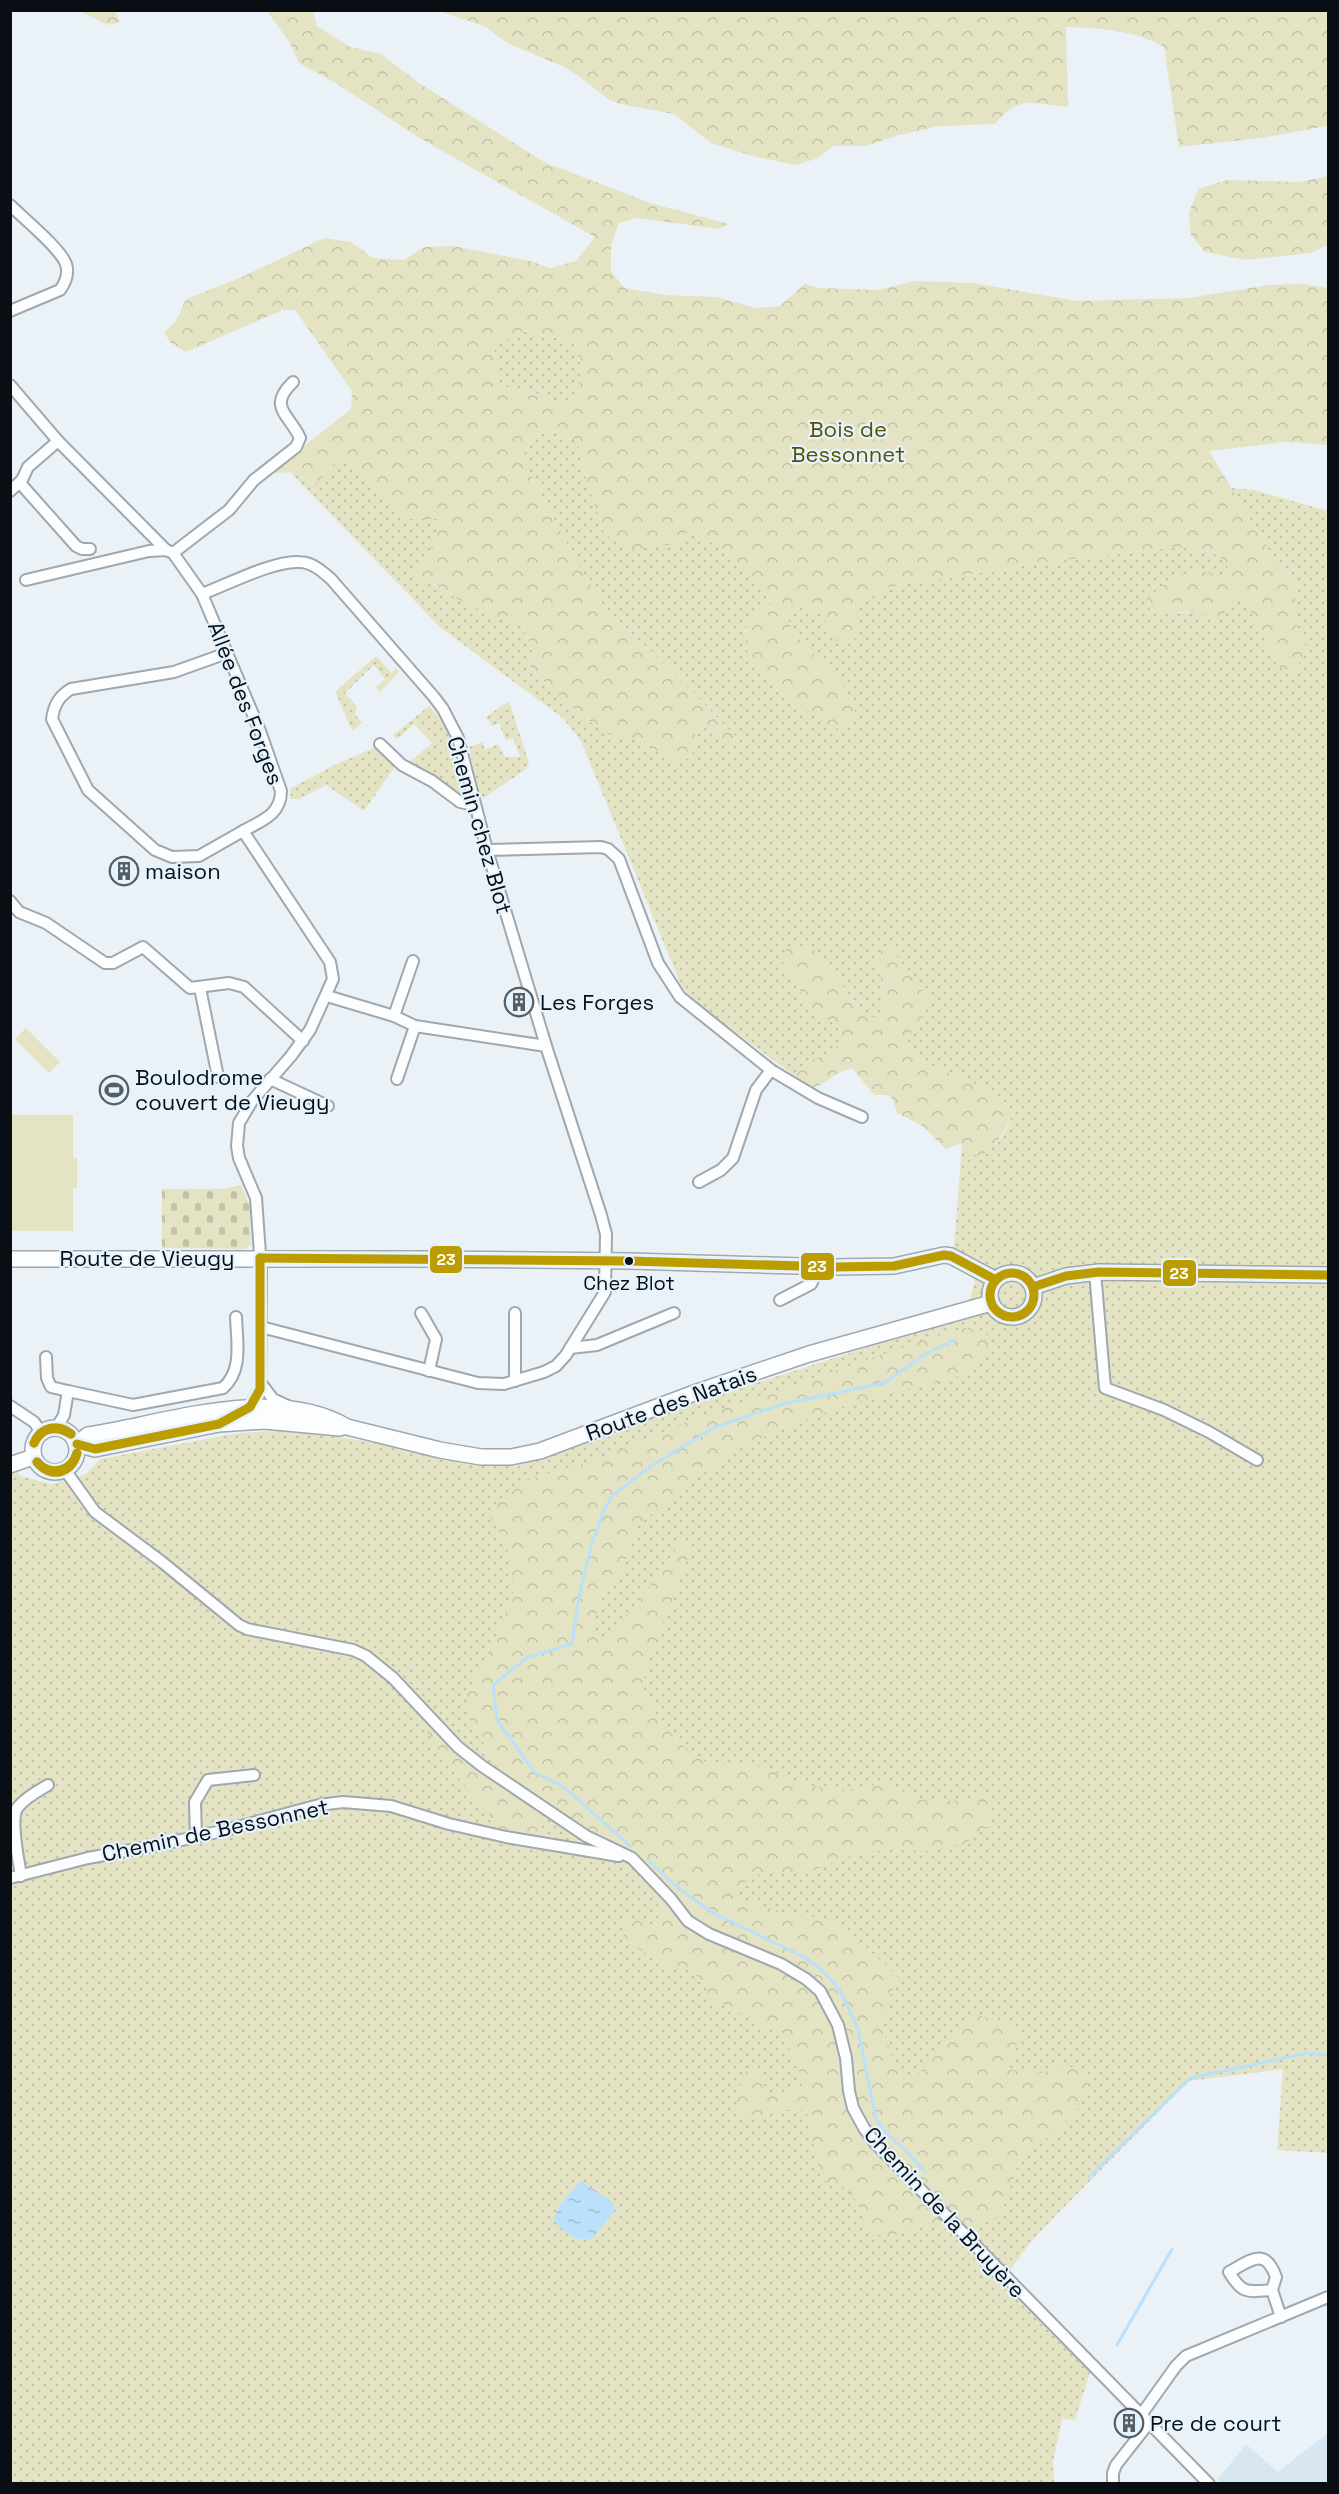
<svg xmlns="http://www.w3.org/2000/svg" width="1339" height="2494" viewBox="0 0 1339 2494" font-family="'Space Grotesk',sans-serif">
<defs>
<pattern id="grass-dots" width="8" height="8" patternUnits="userSpaceOnUse" patternTransform="scale(1.5)"><rect width="8" height="8" fill="#e4e4c4"/><path d="M2 2h.1M6 6h.1" fill="none" stroke="#c2c2a8" stroke-width="1.8" stroke-linecap="round"/></pattern>
<pattern id="forest-crowns" width="20" height="18" patternUnits="userSpaceOnUse" patternTransform="scale(1.5)"><rect width="20" height="18" fill="#e4e4c4"/><path d="M2 6a3 3 0 1 1 6 0M12 15a3 3 0 1 1 6 0" fill="none" stroke="#c2c2a8"/></pattern>
<pattern id="cemetery-stones" width="16" height="16" patternUnits="userSpaceOnUse" patternTransform="scale(1.5)"><rect width="16" height="16" fill="#e4e4c4"/><path d="M2 7V4a2 2 0 0 1 4 0v3zM10 15v-3a2 2 0 0 1 4 0v3z" fill="#c2c2a8"/></pattern>
<pattern id="water-ripples" width="26" height="14" patternUnits="userSpaceOnUse" patternTransform="scale(1.5)"><rect width="26" height="14" fill="#bae0fb"/><path d="M2 4q2-2 4 0t4 0M15 11q2-2 4 0t4 0" fill="none" stroke="#9ebfd6"/></pattern>
</defs>
<rect width="100%" height="100%" fill="#eaf2f8"/>
<path fill="#d7e6f1" d="M 1328,2433 L 1328,2483 L 1223,2484 L 1218,2479 L 1246,2444 L 1278,2472 Z"/>
<g fill="url(#grass-dots)">
<path d="M 524,331 L 573,342 L 582,369 L 577,395 L 555,406 L 544,395 L 497,385 L 494,345 Z"/>
<path d="M 556,432 L 578,442 L 585,476 L 709,539 L 752,574 L 772,605 L 756,610 L 745,631 L 776,690 L 835,729 L 847,691 L 792,631 L 787,617 L 792,610 L 801,608 L 821,614 L 854,611 L 855,604 L 883,588 L 1042,563 L 1176,547 L 1211,551 L 1227,563 L 1229,577 L 1177,613 L 1196,612 L 1212,619 L 1235,596 L 1243,595 L 1279,667 L 1307,649 C 1293,620 1292,615 1298,583 L 1272,555 L 1231,488 L 1254,490 L 1328,511 L 1328,2153 L 1277,2150 L 1283,2069 L 1189,2081 L 1061,2210 L 1029,2244 L 1001,2283 L 1090,2372 L 1075,2420 L 1062,2419 L 1053,2462 L 1054,2483 L 11,2483 L 10,1464 L 20,1476 L 51,1484 L 86,1474 L 100,1459 L 238,1433 L 294,1430 L 369,1442 L 472,1464 L 517,1466 L 557,1453 L 666,1412 L 965,1316 L 975,1282 L 954,1248 L 962,1143 L 996,1144 L 1007,1129 L 1013,1112 L 995,1092 L 918,1060 L 905,1040 L 922,1021 L 928,998 L 889,947 L 876,955 L 884,997 L 880,1022 L 861,1010 L 814,950 L 783,962 L 810,1008 L 836,1025 L 845,1039 L 829,1053 L 808,1062 L 795,1076 L 692,1000 L 681,985 L 581,741 L 563,718 L 441,628 L 290,472 L 314,484 L 338,461 L 358,468 L 377,493 L 437,519 C 440,540 428,558 413,573 L 473,607 L 522,626 L 534,655 L 528,666 L 546,684 L 590,722 L 639,737 L 672,762 L 697,746 L 694,730 L 706,728 L 730,742 L 739,740 L 667,666 L 606,610 L 580,568 L 522,458 L 534,434 Z"/>
<path d="M 376,656 L 392,673 L 396,668 L 399,672 L 380,692 L 376,687 L 385,679 L 374,665 L 345,693 L 357,707 L 355,714 L 362,723 L 352,731 L 336,693 L 337,690 Z"/>
<path d="M 509,701 L 529,763 L 526,769 L 484,798 L 478,793 L 469,747 L 482,742 L 485,750 L 498,744 L 505,757 L 520,757 L 513,738 L 506,741 L 499,723 L 492,726 L 486,717 Z"/>
<path d="M 429,706 L 438,716 L 450,738 L 464,798 L 408,763 L 432,743 L 414,724 L 397,739 L 393,735 Z"/>
<path d="M 378,746 L 396,765 L 364,811 L 326,785 L 299,799 L 291,799 L 290,789 L 334,765 Z"/>
</g>
<g fill="url(#forest-crowns)" fill-rule="evenodd">
<path d="M 266,10 L 313,11 L 317,26 L 350,47 L 381,54 L 419,83 L 544,162 L 650,203 L 729,224 L 719,229 L 637,218 L 619,223 L 611,246 L 611,271 L 624,288 L 666,295 L 716,297 L 756,308 L 780,306 L 805,284 L 820,288 L 877,290 L 915,281 L 974,283 L 1077,301 L 1189,298 L 1269,285 L 1303,284 L 1328,288 L 1328,445 L 1284,442 L 1209,451 L 1272,555 L 1298,583 C 1292,615 1293,620 1307,649 L 1294,672 L 1279,667 L 1243,595 L 1235,596 L 1229,611 L 1212,619 L 1196,612 L 1152,611 L 1143,602 L 1168,581 L 1194,570 L 1229,577 L 1227,563 L 1211,551 L 1176,547 L 1042,563 L 883,588 L 879,594 L 855,604 L 854,611 L 860,622 L 857,637 L 850,644 L 839,644 L 833,637 L 821,614 L 801,608 L 792,610 L 787,617 L 792,631 L 847,691 L 857,716 L 847,727 L 835,729 C 806,711 737,673 746,631 C 747,624 753,616 756,610 L 772,604 C 752,572 724,546 689,531 L 675,544 L 627,550 L 604,533 L 585,476 L 578,442 L 556,432 L 534,434 L 522,458 L 580,568 L 606,610 L 667,666 L 740,741 L 730,742 L 706,728 L 694,730 L 697,746 L 690,758 L 672,762 L 639,737 C 635,738 629,740 625,740 C 603,739 544,683 528,665 L 534,654 L 522,626 C 490,614 458,604 433,583 L 422,586 L 413,573 C 427,558 440,540 437,519 L 408,519 L 377,493 L 358,468 L 338,461 L 315,484 L 290,472 L 269,474 L 351,409 L 352,391 L 295,310 L 283,310 L 186,352 L 170,342 L 164,332 L 176,321 L 186,299 L 244,276 L 324,238 L 351,242 L 373,258 L 404,260 L 424,247 L 453,246 L 530,261 L 550,268 L 576,261 L 595,237 L 421,139 L 337,84 L 299,63 L 290,43 ZM 524,331 L 573,342 L 582,369 L 577,395 L 555,405 L 544,395 L 497,385 L 494,345 Z"/>
<path d="M 80,11 L 115,11 L 120,22 L 108,25 Z"/>
<path d="M 439,11 L 1328,11 L 1328,126 L 1261,138 L 1179,147 L 1164,47 C 1136,30 1098,28 1066,27 L 1068,107 C 1031,104 1022,93 995,124 L 939,126 L 900,135 L 866,146 L 833,146 L 818,158 L 797,165 L 756,157 L 711,143 L 674,114 L 619,104 L 608,99 L 577,75 L 564,67 L 507,43 L 486,27 Z"/>
<path d="M 1328,176 L 1328,245 L 1311,253 L 1246,260 L 1205,252 L 1191,235 L 1189,213 L 1198,189 L 1227,180 L 1299,182 Z"/>
<path d="M 889,946 L 928,998 L 922,1021 L 905,1040 L 918,1060 L 995,1092 L 1013,1112 C 1006,1132 998,1143 981,1156 L 966,1153 L 962,1143 L 946,1149 L 921,1125 L 897,1113 L 893,1099 L 887,1095 L 874,1095 L 852,1068 C 836,1071 828,1083 813,1088 L 795,1076 L 808,1062 L 829,1053 L 845,1039 L 836,1025 L 810,1008 L 783,962 L 786,949 L 814,950 L 861,1010 L 880,1021 L 884,996 L 876,955 Z"/>
<path d="M 965,1328 L 994,1337 L 979,1358 L 961,1376 L 854,1403 L 804,1420 L 746,1445 L 682,1488 L 638,1526 L 623,1568 L 600,1602 L 593,1624 L 597,1640 C 623,1630 664,1564 684,1539 L 691,1548 L 675,1594 L 645,1669 L 644,1692 L 661,1723 L 681,1744 L 703,1761 L 763,1767 L 799,1783 L 832,1790 L 864,1789 L 884,1780 L 917,1800 L 953,1801 L 991,1794 L 991,1824 L 964,1844 L 926,1851 L 888,1850 L 859,1853 L 814,1870 L 756,1875 L 728,1894 L 793,1916 L 815,1917 L 836,1924 L 864,1945 L 898,1977 L 888,2001 L 883,2027 L 895,2068 L 905,2081 L 919,2073 L 935,2057 L 962,2021 L 976,2015 L 1016,2025 L 1019,2039 L 1009,2063 L 1011,2070 L 1042,2073 L 1063,2065 L 1087,2071 L 1088,2089 L 1077,2110 L 1051,2136 L 1023,2155 L 1019,2162 L 1000,2217 L 962,2232 L 921,2225 L 890,2237 L 869,2233 L 857,2202 L 846,2188 L 821,2180 L 806,2109 L 784,2111 L 756,2118 L 745,2115 L 735,2108 L 744,2073 L 755,2066 C 762,2077 760,2087 768,2097 L 800,2088 L 804,2080 L 794,2062 L 781,2027 L 768,2029 L 732,2008 L 711,2000 L 703,1983 L 690,1968 L 664,1966 L 624,1939 L 623,1922 L 639,1919 L 658,1927 L 661,1918 L 650,1872 L 514,1782 L 489,1752 L 470,1721 L 467,1694 L 495,1641 L 514,1589 L 506,1543 L 487,1512 L 520,1481 L 593,1461 L 694,1419 L 936,1336 Z"/>
<path d="M 422,1724 L 472,1752 L 532,1807 L 545,1838 L 496,1829 L 489,1814 L 446,1763 Z"/>
</g>
<path fill="url(#cemetery-stones)" d="M 241,1185 L 250,1206 L 251,1244 L 245,1249 L 162,1248 L 162,1189 L 222,1189 Z"/>
<g fill="#e4e4c4">
<path d="M 26,1028 L 60,1062 L 49,1073 L 15,1039 Z"/>
<path d="M 11,1115 L 73,1115 L 73,1158 L 77,1158 L 77,1188 L 73,1188 L 73,1231 L 11,1231 Z"/>
</g>
<path fill="url(#water-ripples)" d="M 581,2181 L 611,2201 L 616,2209 L 593,2237 C 582,2246 559,2231 554,2219 L 560,2204 Z"/>
<g fill="none" stroke-linecap="round" stroke-linejoin="round">
<g stroke="#bae0fb" stroke-width="3">
<path d="M 630,1846 L 564,1787 L 535,1773 L 497,1720 L 493,1685 L 528,1657 L 572,1644 L 580,1592 L 592,1543 L 603,1512 L 612,1496 L 650,1467 L 713,1428 L 783,1404 L 884,1383 L 924,1355 L 954,1340"/>
<path d="M 648,1860 L 679,1889 L 713,1913 L 802,1956 L 823,1971 L 840,1990 L 858,2029 L 876,2119 L 888,2135 L 905,2150 L 925,2172"/>
<path d="M 1089,2177 L 1190,2078 L 1308,2053 L 1328,2055"/>
<path d="M 1117,2345 L 1172,2249"/>
</g>
<g stroke="#a0a7ad" stroke-width="14">
<g id="street">
<path d="M 10,205 C 24,219 60,248 66,264 C 69,274 66,282 60,290 L 10,311"/>
<path d="M 10,385 L 58,441 L 166,550"/>
<path d="M 20,483 L 76,546 L 82,549 L 90,549"/>
<path d="M 10,491 L 22,480 L 28,467 L 58,441"/>
<path d="M 173,553 L 229,510 L 254,480 L 296,447 L 300,438 C 289,414 267,407 293,382"/>
<path d="M 26,580 L 149,551 L 166,550 L 173,553 L 202,594 C 226,585 275,560 299,562 C 312,562 322,571 331,579 L 434,697 L 443,709 L 458,738 L 487,850 L 546,1046 L 601,1215 L 606,1234 L 605,1292 L 566,1355 L 556,1366 L 544,1372 L 504,1384 L 478,1383 L 261,1327"/>
<path d="M 202,594 L 260,731 L 281,791 C 281,815 261,821 243,831 L 330,962 L 333,979 L 310,1030 L 291,1056 L 252,1101 L 239,1123 L 237,1146 L 239,1158 L 256,1198 L 261,1268 L 260,1389 L 250,1407"/>
<path d="M 227,653 L 174,672 L 71,689 C 59,696 54,705 52,719 L 88,790 L 155,850 L 172,857 L 199,856 L 243,831"/>
<path d="M 380,744 L 402,765 L 432,781 L 460,802 L 474,805"/>
<path d="M 487,850 L 601,847 L 608,849 L 619,859 L 658,963 L 680,997 L 771,1070 L 818,1098 L 862,1117"/>
<path d="M 10,901 L 19,912 L 46,923 L 105,963 L 113,963 L 143,947 L 190,988 L 229,983 L 244,987 L 303,1041"/>
<path d="M 200,988 L 218,1077"/>
<path d="M 327,996 L 394,1016 L 415,1026 L 546,1046"/>
<path d="M 394,1016 L 413,961"/>
<path d="M 270,1079 L 328,1106"/>
<path d="M 397,1079 L 415,1026"/>
<path d="M 699,1182 L 721,1170 L 733,1158 L 756,1090 L 771,1070"/>
<path d="M 1095,1272 L 1105,1388 L 1164,1410 L 1209,1432 L 1257,1460"/>
<path d="M 780,1300 L 811,1284 L 819,1267"/>
<path d="M 421,1313 L 436,1339 L 429,1371"/>
<path d="M 515,1313 L 515,1381"/>
<path d="M 570,1348 L 597,1345 L 674,1313"/>
<path d="M 46,1357 L 47,1378 L 51,1387 L 68,1391"/>
<path d="M 260,1382 L 273,1399 L 288,1406"/>
<path d="M 10,1406 L 34,1422 L 41,1432"/>
<path d="M 57,1427 L 64,1415 L 68,1391 L 133,1405 L 223,1388 C 243,1370 237,1343 236,1317"/>
<path d="M 65,1470 L 95,1512 L 162,1562 L 239,1625 L 247,1629 L 353,1650 L 366,1656 L 393,1678 L 458,1747 L 482,1766 L 586,1836 L 632,1858 L 671,1899 L 688,1921 L 709,1934 L 781,1964 L 806,1979 L 820,1991 L 838,2025 L 846,2058 L 849,2091 L 853,2108 L 864,2128 L 875,2143 L 1209,2484"/>
<path d="M 196,1837 L 195,1802 L 208,1780 L 254,1775"/>
<path d="M 21,1876 C 19,1861 9,1818 18,1807 C 26,1797 38,1791 48,1785"/>
<path d="M 10,1878 L 88,1858 L 159,1845 L 226,1830 L 319,1805 L 343,1802 L 391,1806 L 449,1824 L 506,1837 L 619,1856"/>
<path d="M 1272,2290 C 1247,2292 1242,2294 1229,2272 C 1250,2261 1265,2246 1276,2277 L 1272,2290 L 1281,2317"/>
<path d="M 1141,2415 L 1176,2366 L 1186,2356 L 1328,2297"/>
<path d="M 1113,2484 L 1113,2473 L 1116,2465 L 1149,2423"/>
</g>
</g>
<g stroke="#a0a7ad" stroke-width="18">
<g id="secondary">
<path d="M 10,1259 L 419,1259 L 629,1261 L 835,1267 L 894,1266 L 944,1255 L 951,1256 L 996,1280"/>
<circle cx="1012" cy="1295" r="22"/>
<path d="M 1033,1287 L 1066,1276 L 1099,1272 L 1328,1275"/>
<circle cx="55" cy="1450" r="22"/>
<path d="M 77,1444 L 88,1435 C 166,1423 274,1384 347,1427 L 440,1450 L 481,1457 L 511,1457 L 540,1451 L 697,1392 L 809,1354 L 991,1303"/>
<path d="M 77,1444 L 95,1449 L 219,1424 L 265,1421 L 340,1428"/>
<path d="M 10,1465 L 33,1457"/>
</g>
</g>
<use href="#street" stroke="#fcfdfe" stroke-width="10"/>
<use href="#secondary" stroke="#fcfdfe" stroke-width="15"/>
<g stroke="#e4f3fe" stroke-width="14">
<g id="bus-1">
<path d="M 260,1258 L 629,1261 L 835,1267 L 894,1266 L 944,1255 L 951,1256 L 996,1280"/>
<circle cx="1012" cy="1295" r="22"/>
<path d="M 1033,1287 L 1066,1276 L 1099,1272 L 1328,1275"/>
<path d="M 34,1443 C 40,1427 58,1423 71,1434"/>
<path d="M 34,1443 C 42,1427 56,1425 71,1434"/>
<path d="M 77,1444 L 95,1449 L 219,1424 L 250,1407 L 260,1389 L 260,1258"/>
<path d="M 37,1462 C 50,1477 71,1472 77,1453"/>
<path d="M 37,1462 C 50,1479 72,1474 77,1453"/>
</g>
</g>
<use href="#bus-1" stroke="#bb9d01" stroke-width="9"/>
</g>
<defs>
<g id="building-ring" transform="scale(1.5)"><circle r="9.5" fill="#e4f3fe" stroke="#575e63" stroke-width="1.5"/><path d="M-4-6H4V6H1V3H-1V6H-4ZM-2.5-4.3h1.7v1.8h-1.7ZM.8-4.3h1.7v1.8H.8ZM-2.5-1h1.7V.8h-1.7ZM.8-1h1.7V.8H.8Z" fill="#575e63"/></g>
<g id="stadium-ring" transform="scale(1.5)"><circle r="9.5" fill="#e4f3fe" stroke="#575e63" stroke-width="1.5"/><path d="M0-5a6.5 5 0 1 0 0 10a6.5 5 0 1 0 0-10ZM-3.5-1.8h7v3.6h-7Z" fill="#575e63"/></g>
</defs>
<g fill-rule="evenodd">
<use href="#building-ring" x="124" y="871"/>
<use href="#building-ring" x="519" y="1002"/>
<use href="#stadium-ring" x="114" y="1090"/>
<use href="#building-ring" x="1129" y="2423"/>
</g>
<circle fill="#080e13" stroke="#e4f3fe" stroke-width="2" cx="629" cy="1261" r="5"/>
<g text-anchor="middle" stroke-width="4.5" stroke-linejoin="round" paint-order="stroke">
<g font-size="20" fill="#080e13" stroke="#e4f3fe">
<text x="629" y="1290">Chez Blot</text>
</g>
<g font-size="22" fill="#5a5100" stroke="#e4f3fe">
<text x="848" y="437">Bois de<tspan x="848" dy="25">Bessonnet</tspan></text>
</g>
<g font-size="22" fill="#080e13" stroke="#e4f3fe">
<text transform="translate(246 703) rotate(69)" y="8">Allée des Forges</text>
<text transform="translate(480 825) rotate(74)" y="8">Chemin chez Blot</text>
<text x="147" y="1266">Route de Vieugy</text>
<text transform="translate(671 1403) rotate(-20)" y="8">Route des Natais</text>
<text transform="translate(215 1830) rotate(-12)" y="8">Chemin de Bessonnet</text>
<text transform="translate(945 2212) rotate(47)" y="8">Chemin de la Bruyère</text>
</g>
<g font-size="22" fill="#080e13" stroke="#e4f3fe" text-anchor="start">
<text x="145" y="879">maison</text>
<text x="540" y="1010">Les Forges</text>
<text x="135" y="1085">Boulodrome<tspan x="135" dy="25">couvert de Vieugy</tspan></text>
<text x="1150" y="2431">Pre de court</text>
</g>
</g>
<g stroke="#e4f3fe" stroke-width="2">
<rect x="429" y="1245" width="34" height="29" rx="6" fill="#bb9d01"/>
<rect x="800" y="1252" width="35" height="29" rx="6" fill="#bb9d01"/>
<rect x="1162" y="1259" width="35" height="28" rx="6" fill="#bb9d01"/>
</g>
<g font-size="16" text-anchor="middle" font-weight="bold" fill="#fff">
<text x="446" y="1265">23</text>
<text x="817" y="1272">23</text>
<text x="1179" y="1279">23</text>
</g>
<rect width="1339" height="2494" fill="none" stroke="#080e13" stroke-width="24"/>
</svg>
